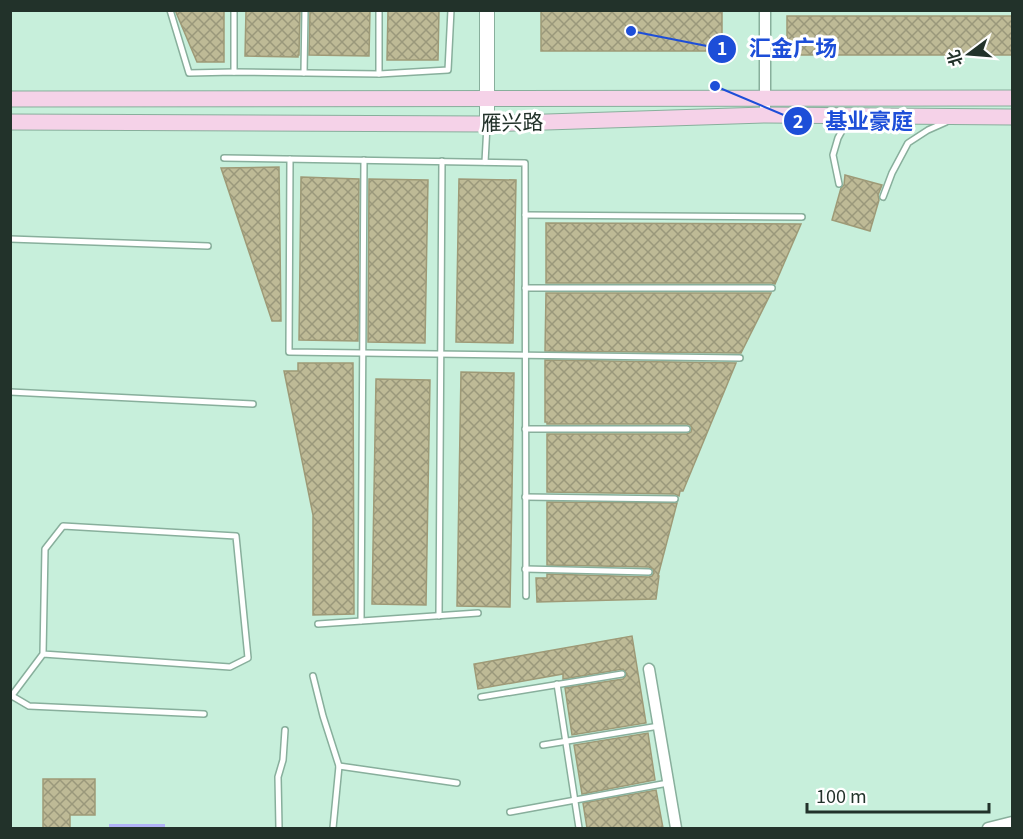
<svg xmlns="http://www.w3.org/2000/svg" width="1023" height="839" viewBox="0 0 1023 839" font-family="Georgia,'Noto Sans SC',serif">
<defs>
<pattern id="building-cross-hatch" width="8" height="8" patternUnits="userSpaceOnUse" patternTransform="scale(1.5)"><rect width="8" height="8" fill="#beba96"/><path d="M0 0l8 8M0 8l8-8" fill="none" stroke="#9a987b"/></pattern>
</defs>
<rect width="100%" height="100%" fill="#c7efdb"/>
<rect fill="#b2b3f8" x="109" y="824" width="56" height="4"/>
<g fill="url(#building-cross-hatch)" stroke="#9e9a77" stroke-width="1.5">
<path d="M 175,10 L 224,10 L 224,62 L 197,62 Z"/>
<path d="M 246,10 L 300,10 L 299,55 L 298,55 L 298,57 L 245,56 Z"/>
<path d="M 310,10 L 370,10 L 369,56 L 309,55 Z"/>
<path d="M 388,10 L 439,10 L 438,60 L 387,60 Z"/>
<rect x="541" y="10" width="181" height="41"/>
<rect x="787" y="16" width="225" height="39"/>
<path d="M 279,167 L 281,321 L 272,321 L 221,168 Z"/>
<path d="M 845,175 L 882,185 L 878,195 L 879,200 L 870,231 L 832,220 L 841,188 L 844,185 Z"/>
<path d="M 301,177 L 359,179 L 358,341 L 299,340 Z"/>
<path d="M 369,179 L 428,180 L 425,343 L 368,342 Z"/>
<path d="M 459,179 L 516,180 L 513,343 L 456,342 Z"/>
<path d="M 546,223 L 801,224 L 775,284 L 772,283 L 546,283 Z"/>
<path d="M 546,293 L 771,293 L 741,353 L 545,351 Z"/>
<path d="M 545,360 L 736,363 L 683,491 L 680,491 L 679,496 L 675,494 L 547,492 L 547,434 L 687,434 L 691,432 L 692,428 L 690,425 L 687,424 L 547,424 L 547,422 L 545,422 Z"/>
<path d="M 298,363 L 353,363 L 354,614 L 313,615 L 313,515 L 284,371 L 298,371 Z"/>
<path d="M 461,372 L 514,373 L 510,607 L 457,606 Z"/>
<path d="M 376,379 L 430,380 L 426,605 L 372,604 Z"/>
<path d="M 547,502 L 677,503 L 658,576 L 659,576 L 656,599 L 537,602 L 536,578 L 547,578 L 547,574 L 649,577 L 652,576 L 654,573 L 653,569 L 649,567 L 547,565 Z"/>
<path d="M 632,636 L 646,723 L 572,735 L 565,688 L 623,679 L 627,674 L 623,669 L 563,679 L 563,674 L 478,689 L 474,664 Z"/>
<path d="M 648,733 L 655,780 L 582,794 L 574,745 Z"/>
<path d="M 43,779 L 95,779 L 95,815 L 70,815 L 70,828 L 43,828 Z"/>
<path d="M 656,790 L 663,828 L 587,828 L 583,803 Z"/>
</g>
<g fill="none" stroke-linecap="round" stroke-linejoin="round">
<g stroke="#88af9c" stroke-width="8">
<g id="service">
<path d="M 170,10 L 189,73 L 234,72 L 379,74 L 448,70 L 451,10"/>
<path d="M 234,10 L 234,72"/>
<path d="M 304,73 L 305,10"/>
<path d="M 379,74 L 379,10"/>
<path d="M 224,158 L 525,163 L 526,596"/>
<path d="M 290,159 L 289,352 L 740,358"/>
<path d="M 485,162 L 487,125"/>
<path d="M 839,184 L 833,155 L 838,138 L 849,118"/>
<path d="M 883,197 L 892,173 L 908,143 L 928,130 L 946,122"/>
<path d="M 525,215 L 802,217"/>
<path d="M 10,239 L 208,246"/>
<path d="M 525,288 L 772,288"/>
<path d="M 10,392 L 253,404"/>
<path d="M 525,429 L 687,429"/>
<path d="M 525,497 L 675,499"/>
<path d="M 525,569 L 649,572"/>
<path d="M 439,616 L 442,161"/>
<path d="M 361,621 L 364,160"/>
<path d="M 318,624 L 478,613"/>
<path d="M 313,676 L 323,716 L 339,766 L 333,828"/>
<path d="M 557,684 L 579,828"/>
<path d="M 12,696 L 29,706 L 204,714"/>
<path d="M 481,697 L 622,674"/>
<path d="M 10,698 L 43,654 L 45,549 L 63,526 L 236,536 L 248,658 L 230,667 L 43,654"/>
<path d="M 543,745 L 659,726"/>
<path d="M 339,766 L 457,783"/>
<path d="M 510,812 L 668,783"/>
<path d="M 279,828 L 278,777 L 283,760 L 285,730"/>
</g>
</g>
<g stroke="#88af9c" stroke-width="13">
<g id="minor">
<path d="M 765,115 L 765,10"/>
<path d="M 649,669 L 676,828"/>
<path d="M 988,828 L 1012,822"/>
</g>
</g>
<g stroke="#88af9c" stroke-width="16">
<path id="tertiary" d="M 487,10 L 487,124"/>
</g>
<g stroke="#88af9c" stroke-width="17">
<g id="secondary">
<path d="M 10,99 L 1012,98"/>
<path d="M 10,122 L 487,124 L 765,115 L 1012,117"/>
</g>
</g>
<use href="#service" stroke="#fff" stroke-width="5"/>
<use href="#minor" stroke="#fff" stroke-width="10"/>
<use href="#tertiary" stroke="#fff" stroke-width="14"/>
<use href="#secondary" stroke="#f5d2e8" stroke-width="15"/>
</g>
<g text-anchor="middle" stroke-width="6" stroke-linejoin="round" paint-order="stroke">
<g font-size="21" fill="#22322a" stroke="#fff">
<text transform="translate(512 123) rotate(-1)" y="7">雁兴路</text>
</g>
</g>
<path fill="none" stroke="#1d4ed8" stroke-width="2" d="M631 31L722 49M715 86L798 121"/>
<g fill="#1d4ed8" stroke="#fff" stroke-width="2">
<circle cx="631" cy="31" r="6"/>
<circle cx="715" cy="86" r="6"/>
<circle cx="722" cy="49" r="15"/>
<circle cx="798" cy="121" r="15"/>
</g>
<g font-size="18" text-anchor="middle" font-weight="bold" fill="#fff">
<text x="722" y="55">1</text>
<text x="798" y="128">2</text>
</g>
<g font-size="22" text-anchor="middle" font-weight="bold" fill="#1d4ed8" stroke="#fff" stroke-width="6" stroke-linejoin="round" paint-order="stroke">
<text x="793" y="56">汇金广场</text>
<text x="869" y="129">基业豪庭</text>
</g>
<rect width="1023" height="839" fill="none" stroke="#22322a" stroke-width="24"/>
<g transform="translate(969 54) rotate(254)" stroke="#ffffff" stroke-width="4.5" paint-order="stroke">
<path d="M0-4.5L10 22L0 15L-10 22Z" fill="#22322a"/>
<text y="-9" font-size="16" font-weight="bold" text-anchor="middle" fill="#22322a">北</text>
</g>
<path d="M807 803v9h182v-9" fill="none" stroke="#22322a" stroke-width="3"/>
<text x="816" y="803" font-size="18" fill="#22322a" stroke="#ffffff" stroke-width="4.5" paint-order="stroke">100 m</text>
</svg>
